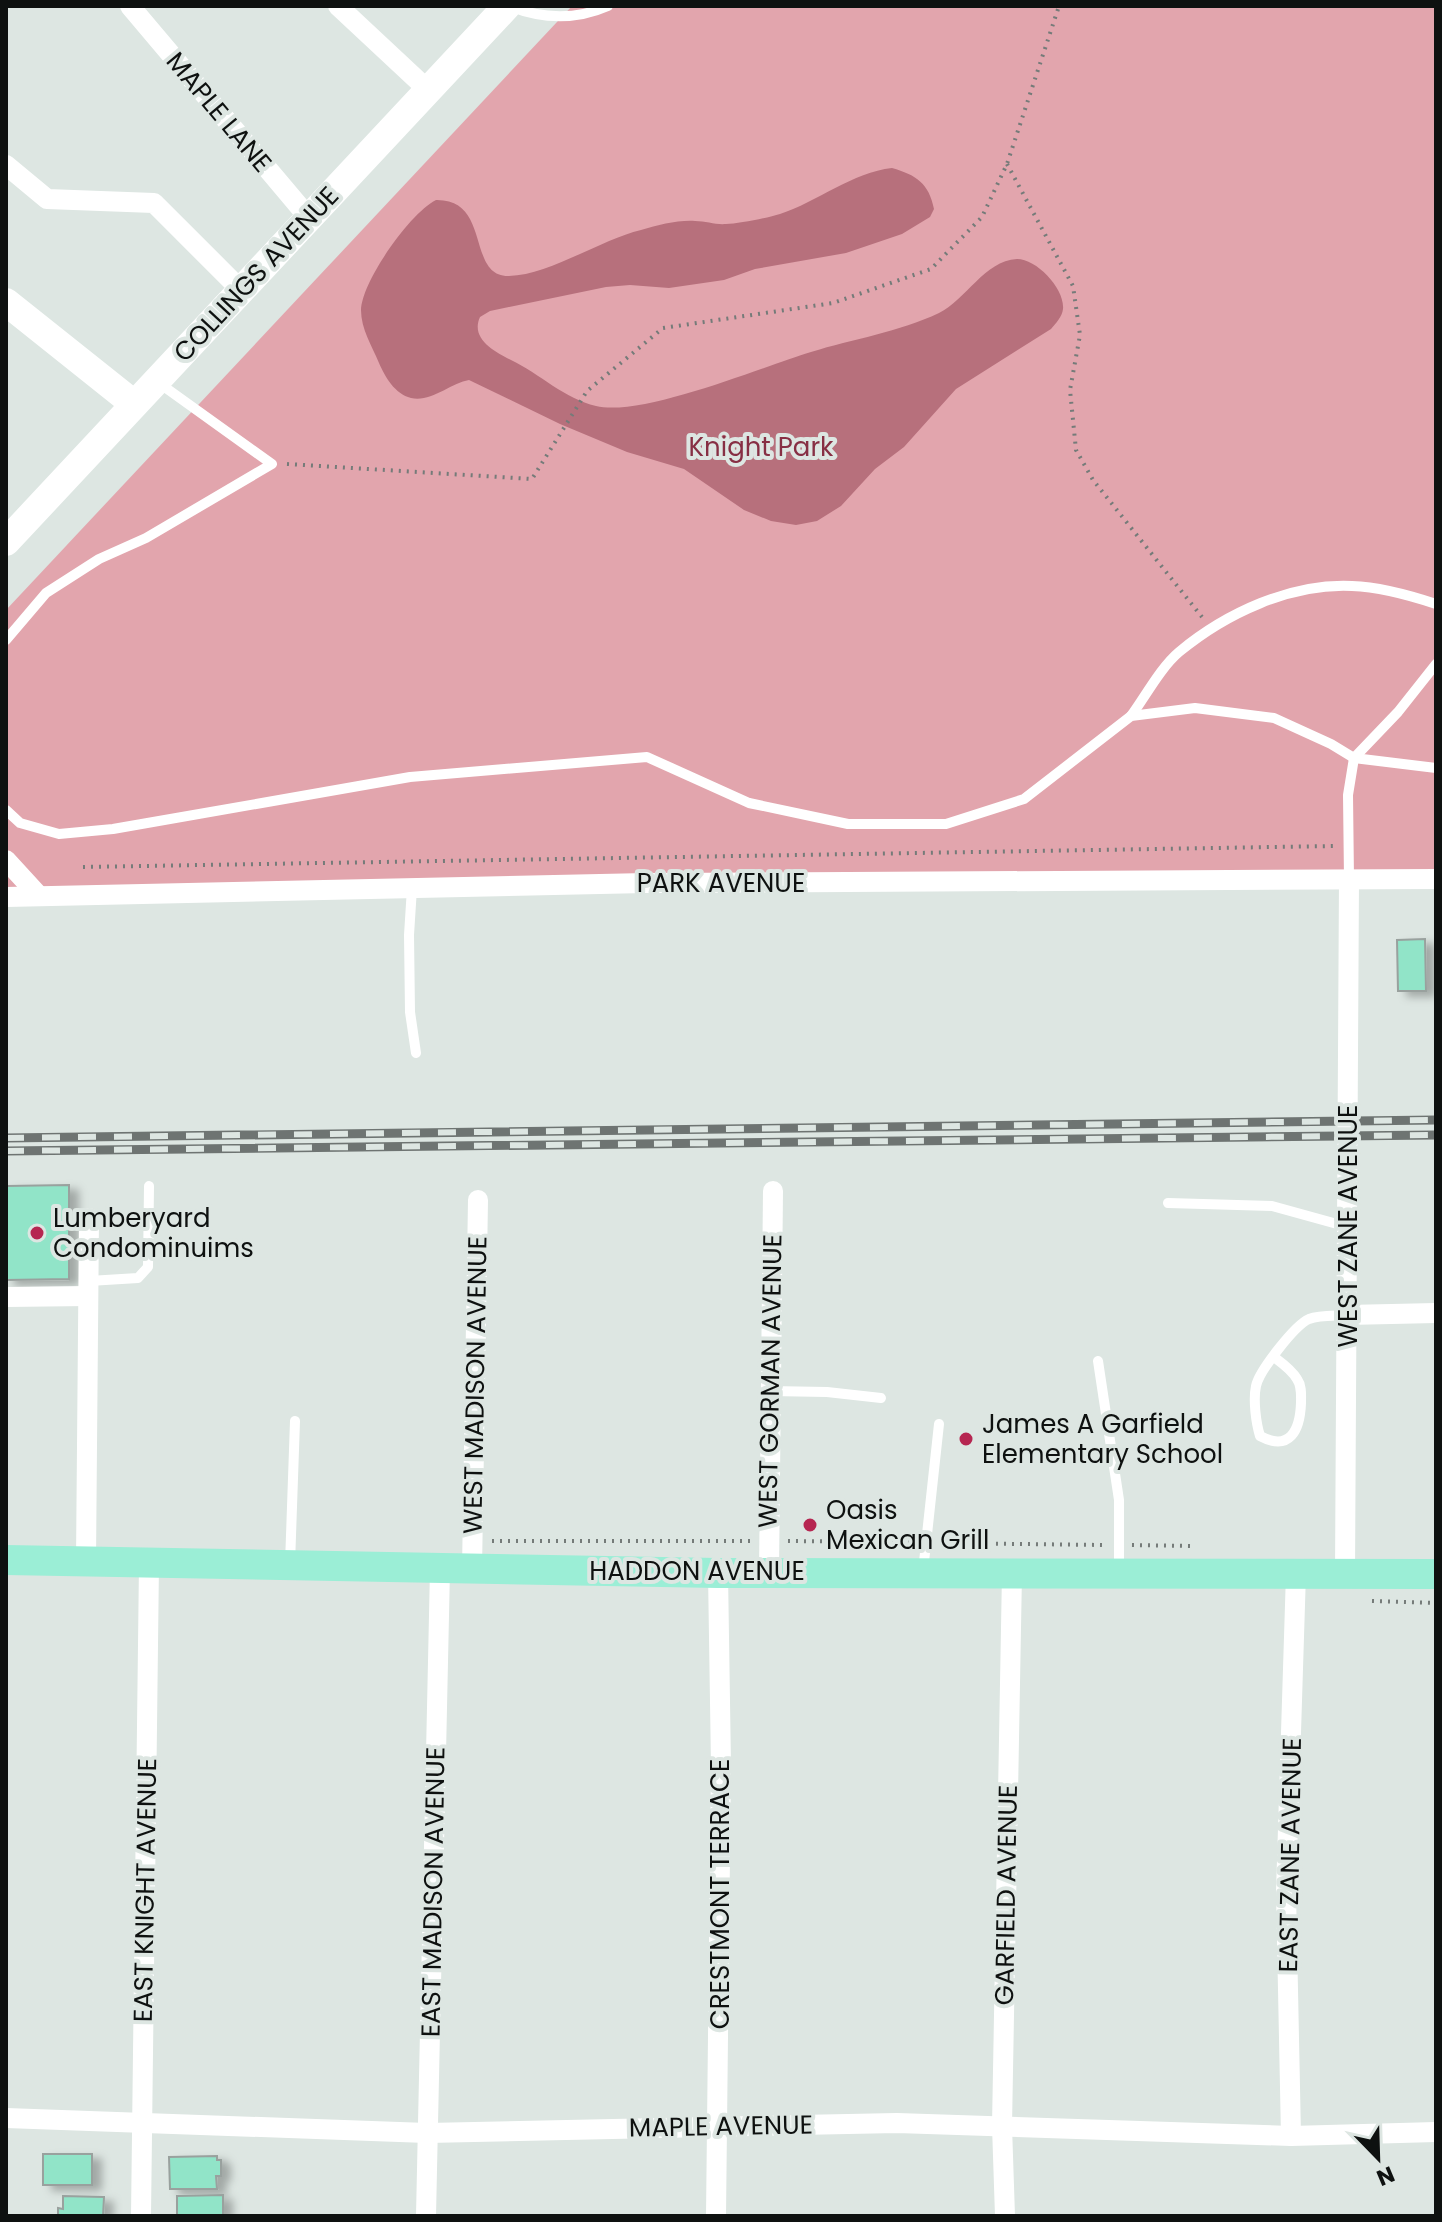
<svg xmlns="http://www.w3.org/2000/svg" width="1442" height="2222" viewBox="0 0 1442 2222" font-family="Poppins,sans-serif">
<defs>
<filter id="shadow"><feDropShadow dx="9" dy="5" stdDeviation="4" flood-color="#0004"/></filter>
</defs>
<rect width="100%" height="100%" fill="#dde6e2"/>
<path fill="#e2a5ad" d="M 572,6 L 1436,6 L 1436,878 L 6,896 L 6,610 Z"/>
<path fill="#b7707c" d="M 892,168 C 916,175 929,183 934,209 L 930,217 L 902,234 L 846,253 L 755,269 L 724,280 L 669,288 L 630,285 L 606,287 L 490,311 L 480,317 C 470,339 495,352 511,360 C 540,374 565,399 596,406 C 643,417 761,367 811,352 C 853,339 899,332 939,313 C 966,300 984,261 1017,259 C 1037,259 1065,289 1063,309 C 1062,317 1056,323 1051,329 L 956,389 L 904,447 L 875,469 L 841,506 L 817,521 L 796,525 L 771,521 L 744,510 L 684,469 L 627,452 L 560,424 L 469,380 C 451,383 430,403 411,398 C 395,394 385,377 379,363 C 372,346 361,329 361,310 C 362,281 410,213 436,200 C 492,199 466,277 509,276 C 549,275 600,240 641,230 C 659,225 677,220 695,221 C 706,221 716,225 726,224 C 738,224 767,218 780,214 C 817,202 853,172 892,168 Z"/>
<g fill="#91e4c8" stroke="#99a19e" stroke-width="2" filter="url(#shadow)">
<path d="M 1425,939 L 1426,991 L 1398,991 L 1397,940 Z"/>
<path d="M 69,1185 L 69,1279 L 6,1280 L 6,1186 Z"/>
<rect x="43" y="2154" width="49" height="31"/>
<path d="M 217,2156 L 217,2160 L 221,2160 L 221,2176 L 216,2176 L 217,2189 L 170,2189 L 169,2157 Z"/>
<path d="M 223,2195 L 223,2216 L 177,2216 L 177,2196 Z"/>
<path d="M 63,2196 L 104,2197 L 103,2216 L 58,2216 L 58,2208 L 63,2209 Z"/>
</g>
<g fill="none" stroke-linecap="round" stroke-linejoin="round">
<g stroke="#757b79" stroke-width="4" stroke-dasharray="2 6" stroke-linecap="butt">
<path d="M 1007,164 L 1073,286 L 1080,335 L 1070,390 L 1076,450 L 1093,480 L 1202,617"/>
<path d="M 287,464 L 532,479 L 587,391 L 663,328 L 833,303 L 931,269 L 982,217 L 1007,164 L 1059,6"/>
<path d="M 83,867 L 1333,846"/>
<path d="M 492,1541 L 752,1541"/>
<path d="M 788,1541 L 912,1542"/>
<path d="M 940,1543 L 1104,1545"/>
<path d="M 1132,1545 L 1192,1546"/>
<path d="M 1372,1601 L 1436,1603"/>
</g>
<g stroke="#fff" stroke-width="10">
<path d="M 509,6 C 542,19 574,21 608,6"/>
<path d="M 6,640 L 46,593 L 99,559 L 146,538 L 272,464 L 159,383"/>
<path d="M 1131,716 C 1145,697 1161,667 1179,652 C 1226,613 1291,583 1352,586 C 1381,587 1409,595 1436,604"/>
<path d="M 6,810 L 20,823 L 59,834 L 113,829 L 410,777 L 647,757 L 749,803 L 848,824 L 946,824 L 1024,799 L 1131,716 L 1195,708 L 1274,718 L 1331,744 L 1354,758 L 1436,768"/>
<path d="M 1349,879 L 1348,795 L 1354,758 L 1398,712 L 1436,664"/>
<path d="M 412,888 L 409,935 L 410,1012 L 416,1053"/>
<path d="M 1168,1203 L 1272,1206 L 1348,1227"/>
<path d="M 89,1281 L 138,1278 L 148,1267 L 149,1186"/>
<path d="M 1274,1357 C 1282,1363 1292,1370 1297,1379 C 1302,1386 1301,1395 1301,1403 C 1300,1430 1290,1452 1260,1436 C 1256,1423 1253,1400 1256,1386 C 1259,1371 1295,1325 1309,1319 C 1320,1315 1335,1316 1347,1315"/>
<path d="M 1098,1361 L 1119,1500 L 1119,1571"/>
<path d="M 770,1391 L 827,1392 L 881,1398"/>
<path d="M 290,1564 L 295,1421"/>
<path d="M 923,1571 L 939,1424"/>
</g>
<g stroke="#fff" stroke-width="20">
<path d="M 130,6 L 309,218"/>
<path d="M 338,6 L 428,90"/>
<path d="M 6,165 L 47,199 L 154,203 L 241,290"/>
<path d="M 6,860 L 39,896"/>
<path d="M 6,897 L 646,883 L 1436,879"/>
<path d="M 6,1297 L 88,1296"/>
<path d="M 1347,1315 L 1436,1313"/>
<path d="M 86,1561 L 89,1218"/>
<path d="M 472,1570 L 478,1200"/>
<path d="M 769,1572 L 773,1191"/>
<path d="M 1345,1574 L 1349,879"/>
<path d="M 6,2118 L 427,2133 L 897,2123 L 1291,2136 L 1436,2132"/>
<path d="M 1291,2136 L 1286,1892 L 1296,1573"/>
<path d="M 141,2216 L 149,1563"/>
<path d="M 426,2216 L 440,1569"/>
<path d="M 716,2216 L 721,1766 L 718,1573"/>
<path d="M 1005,2216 L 1002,2126 L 1012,1573"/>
</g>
<g stroke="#fff" stroke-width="28">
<path d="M 6,302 L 134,404"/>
<path d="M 6,542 L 507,6"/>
</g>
<path stroke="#9beed6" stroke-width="30" d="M 6,1560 L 718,1573 L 1436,1574"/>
<g stroke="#6e7472" stroke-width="9">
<g id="rail">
<path d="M 6,1138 L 1436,1120"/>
<path d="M 6,1151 L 1436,1135"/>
</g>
</g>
<use href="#rail" stroke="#dde6e2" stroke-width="6" stroke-dasharray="18" stroke-linecap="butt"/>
</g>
<g fill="#b62651" stroke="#dde6e2" stroke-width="3">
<circle cx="37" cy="1233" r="8"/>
<circle cx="966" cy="1439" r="8"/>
<circle cx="810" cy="1525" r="8"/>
</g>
<g text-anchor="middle" stroke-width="8" stroke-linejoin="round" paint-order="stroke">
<g font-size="26" fill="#0e1110" stroke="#dde6e2">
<text transform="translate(219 112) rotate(50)" y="9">MAPLE LANE</text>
<text transform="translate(256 274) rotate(-47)" y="9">COLLINGS AVENUE</text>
<text x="721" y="892">PARK AVENUE</text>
<text transform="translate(1348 1226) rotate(-90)" y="9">WEST ZANE AVENUE</text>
<text transform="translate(770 1381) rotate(-89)" y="9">WEST GORMAN AVENUE</text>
<text transform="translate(475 1385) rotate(-89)" y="9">WEST MADISON AVENUE</text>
<text x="697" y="1580">HADDON AVENUE</text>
<text transform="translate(1290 1855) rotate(-89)" y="9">EAST ZANE AVENUE</text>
<text transform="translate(145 1890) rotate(-89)" y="9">EAST KNIGHT AVENUE</text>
<text transform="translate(433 1892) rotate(-89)" y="9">EAST MADISON AVENUE</text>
<text transform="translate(720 1894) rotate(-90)" y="9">CRESTMONT TERRACE</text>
<text transform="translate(1006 1895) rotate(-89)" y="9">GARFIELD AVENUE</text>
<text transform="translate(721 2126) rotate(-1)" y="9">MAPLE AVENUE</text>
</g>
<g font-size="26" fill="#872f44" stroke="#dde6e2">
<text x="761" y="456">Knight Park</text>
</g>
<g font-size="26" fill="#0e1110" stroke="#dde6e2" text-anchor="start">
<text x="53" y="1227">Lumberyard<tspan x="53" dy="30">Condominuims</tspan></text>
<text x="982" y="1433">James A Garfield<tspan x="982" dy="30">Elementary School</tspan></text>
<text x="826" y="1519">Oasis<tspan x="826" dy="30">Mexican Grill</tspan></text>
</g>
</g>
<rect width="1442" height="2222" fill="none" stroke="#0e1110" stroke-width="16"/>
<g transform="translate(1378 2158) rotate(157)" stroke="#dde6e2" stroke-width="6" paint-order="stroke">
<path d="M0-6L14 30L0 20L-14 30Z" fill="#0e1110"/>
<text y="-12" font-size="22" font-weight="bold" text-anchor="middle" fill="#0e1110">N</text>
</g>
</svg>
